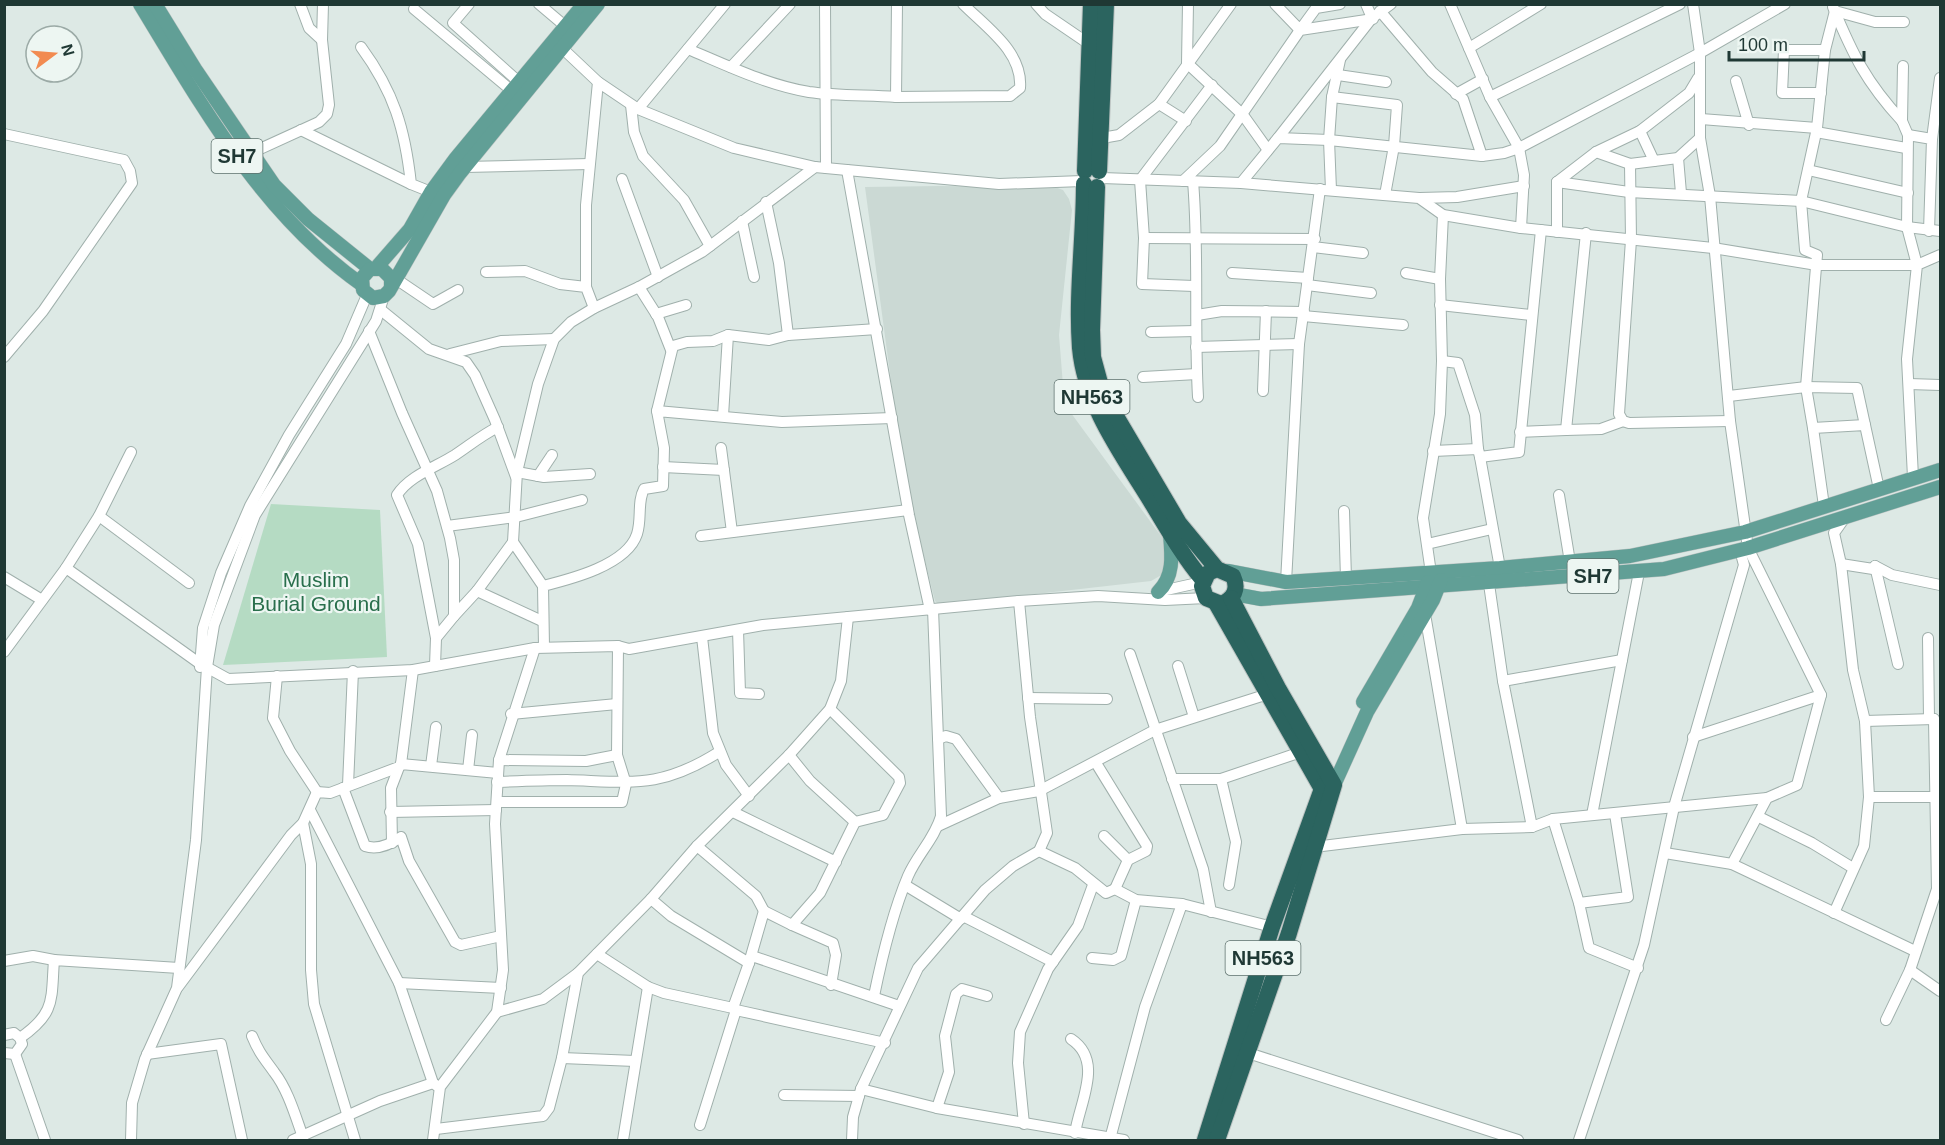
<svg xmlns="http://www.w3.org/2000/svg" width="1945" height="1145" viewBox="0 0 1945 1145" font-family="Arial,sans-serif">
<rect width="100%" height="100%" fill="#dde9e5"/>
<path fill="#cbd9d4" d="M 940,186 L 1055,187 L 1063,190 L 1069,199 L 1072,210 L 1059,335 L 1064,398 L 1071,413 L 1169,547 L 1165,573 L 1151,581 L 939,605 L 935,601 L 914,518 L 893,396 L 865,187 Z"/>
<path fill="#b5dbc3" d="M 271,504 L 380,510 L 387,657 L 223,665 Z"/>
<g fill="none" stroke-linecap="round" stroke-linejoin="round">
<g stroke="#a0b0ac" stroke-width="12">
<g id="minor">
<path d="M 300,4 L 309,28 L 322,40"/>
<path d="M 469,4 L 453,23 L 520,83"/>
<path d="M 539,4 L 565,26"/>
<path d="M 825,4 L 826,168"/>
<path d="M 897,4 L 896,97 L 1010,96 L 1020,88 C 1023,52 987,28 963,4"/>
<path d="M 1036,4 L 1045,14 L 1089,44"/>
<path d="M 1188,4 L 1187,63 L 1243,115 L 1268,150"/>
<path d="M 1275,4 L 1300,30 L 1316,8 L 1340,4"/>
<path d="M 1366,4 L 1372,18"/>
<path d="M 1833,7 C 1853,55 1866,82 1902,121"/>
<path d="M 414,9 L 512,91"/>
<path d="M 1380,11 L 1432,72 L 1463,99 L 1482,156"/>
<path d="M 361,47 C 394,92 405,129 411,184 L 431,192"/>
<path d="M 562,48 L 598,82 L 638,109 L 734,148 L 815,167 L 847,170 L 999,184 L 1082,181"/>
<path d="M 1469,48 L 1541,4"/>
<path d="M 688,49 C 726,65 767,85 809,92 C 837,96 867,95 896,97"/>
<path d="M 731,67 L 790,4"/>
<path d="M 1338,75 L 1386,82"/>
<path d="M 1736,81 L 1749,125"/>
<path d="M 1821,93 L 1782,93 L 1784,50 L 1825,50"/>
<path d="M 1456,94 L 1483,79"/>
<path d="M 1332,97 L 1397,105 L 1394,146 L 1385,195"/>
<path d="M 1490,97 L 1680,4"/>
<path d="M 1159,104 L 1186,121"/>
<path d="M 631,105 L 634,132 L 643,156 L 684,200 L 710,246"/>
<path d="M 638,109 L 725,4"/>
<path d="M 1701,119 L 1817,128"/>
<path d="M 301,130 L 411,184"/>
<path d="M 1640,131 L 1654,161"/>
<path d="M 1816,132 L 1906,148"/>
<path d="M 4,134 L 124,160 L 130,171 L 132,183 L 43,311 L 4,357"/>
<path d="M 1908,135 L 1932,139 L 1929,231"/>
<path d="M 1102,138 L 1119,135 L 1159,104 L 1231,4"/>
<path d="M 1278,138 L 1372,18 L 1391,4"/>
<path d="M 1932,139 L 1940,78"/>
<path d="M 1596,152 L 1630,164 L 1678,158 L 1700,138"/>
<path d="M 251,153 L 319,122 L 327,114 L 329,105 L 322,40 L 323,4"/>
<path d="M 1678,158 L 1681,193"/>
<path d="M 1630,164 L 1631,240 L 1619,414 L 1623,421 L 1629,423 L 1730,421"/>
<path d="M 465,167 L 589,164"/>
<path d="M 847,170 L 909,515 L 930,610"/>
<path d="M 1808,170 L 1908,193"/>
<path d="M 1102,178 L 1241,183 L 1419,198 L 1443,215 L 1521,228 L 1524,175 L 1519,148 L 1490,97 L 1450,4"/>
<path d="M 622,179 L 658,277"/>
<path d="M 1183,181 L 1220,146 L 1300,30 L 1373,19"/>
<path d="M 1193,181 C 1199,253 1194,325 1198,397"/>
<path d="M 1557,182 L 1629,192 L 1801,201 L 1907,227 L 1940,231"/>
<path d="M 1557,182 L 1596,152 L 1640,131 L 1689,93 L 1698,78"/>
<path d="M 1241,183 L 1278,138 L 1329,140 L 1482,156 L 1504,153 L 1519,148 L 1700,53 L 1785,4"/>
<path d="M 1331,190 L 1329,140 L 1332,97 L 1340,60"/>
<path d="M 1420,198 L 1457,197 L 1524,186"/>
<path d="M 766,202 L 779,263 L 788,335"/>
<path d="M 742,221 L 754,277"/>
<path d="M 1521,228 L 1713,248 L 1817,265 L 1917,265 L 1907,227 L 1908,135 L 1902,121 L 1903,66"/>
<path d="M 1557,232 L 1557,182"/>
<path d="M 1144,238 L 1315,239"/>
<path d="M 1313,247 L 1363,253"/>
<path d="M 486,272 L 525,271 L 560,284 L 586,287 L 594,308"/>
<path d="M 1232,273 L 1308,278"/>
<path d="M 1406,273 L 1440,279"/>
<path d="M 396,279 L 433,304 L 458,290"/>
<path d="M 1307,285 L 1371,293"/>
<path d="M 1194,286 L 1142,284 L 1144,238 L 1140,180 L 1212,85"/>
<path d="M 586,287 L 586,205 L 598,82"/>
<path d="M 639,287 L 658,317 L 671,350"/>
<path d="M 1440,305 L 1531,315"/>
<path d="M 381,310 L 429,349 L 466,362 L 475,375 L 495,420 L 516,477"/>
<path d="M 656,314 L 686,305"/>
<path d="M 1197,315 L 1222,311 L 1304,312"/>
<path d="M 1303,316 L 1403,325"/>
<path d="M 369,331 L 402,413 L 437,491 L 450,538 L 454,560 L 454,616 L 436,638 L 435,666"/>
<path d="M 1151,332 L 1196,331"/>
<path d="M 1196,347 L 1299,344"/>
<path d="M 450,354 L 501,341 L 554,339"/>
<path d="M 1442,361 L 1458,363 L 1475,415 L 1478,449"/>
<path d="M 1143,377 L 1197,374"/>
<path d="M 1909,384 L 1940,385"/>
<path d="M 1263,391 L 1266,311"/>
<path d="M 1729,396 L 1806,387 L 1857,388 L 1865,425"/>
<path d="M 657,411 L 673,346 L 687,342 L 713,341 L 728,335 L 769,340 L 788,335 L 877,329"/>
<path d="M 723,416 L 728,335"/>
<path d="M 1813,428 L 1806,387 L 1817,255 L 1805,250 L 1801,201 L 1817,128 L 1825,50 L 1835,11 L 1875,22 L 1904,22"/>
<path d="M 1566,430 L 1601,429 L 1623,421"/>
<path d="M 1520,432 L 1566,430 L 1586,233"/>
<path d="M 721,448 L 732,532"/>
<path d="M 1433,451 L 1478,449 L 1480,457 L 1519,452 L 1541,230"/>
<path d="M 1480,457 L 1500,568"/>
<path d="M 663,467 L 724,470"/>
<path d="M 517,472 L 544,477 L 590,474"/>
<path d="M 538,476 L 552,455"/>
<path d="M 1913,477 L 1907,359 L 1917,265 L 1940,255"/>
<path d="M 1559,495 L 1570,562"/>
<path d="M 1824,506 L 1813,428 L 1865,425 L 1879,489"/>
<path d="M 1344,511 L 1346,579"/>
<path d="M 99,516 L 189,583"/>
<path d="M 447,526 L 516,517 L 582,500"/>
<path d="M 701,536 L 908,510"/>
<path d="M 1427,544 L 1492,529"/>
<path d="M 1841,564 L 1873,569 L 1875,566 L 1892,575 L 1940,585"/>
<path d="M 1875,566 L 1898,664"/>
<path d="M 66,568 L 99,516 L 131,452"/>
<path d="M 1431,573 L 1423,518 L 1440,414 L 1442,361 L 1440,279 L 1443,215"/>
<path d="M 4,577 L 42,600"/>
<path d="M 1286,582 L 1299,344 L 1320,189"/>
<path d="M 1489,584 L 1503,681 L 1532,827 L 1553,819 L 1767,798"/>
<path d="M 543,586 L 513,542 L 517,472 L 538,384 L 554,339 L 571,322 L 594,308 L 639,287 L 702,252 L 815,167"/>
<path d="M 477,591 L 542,621"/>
<path d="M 1157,592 L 1202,582"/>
<path d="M 1425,614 L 1462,829"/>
<path d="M 454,616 L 477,591 L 513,542"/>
<path d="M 738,630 L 740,693 L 759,694"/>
<path d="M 702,637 L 713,733 L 726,765 L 749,796"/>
<path d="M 436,638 L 418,544 L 397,495 C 409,476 436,467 455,455 C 470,445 482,435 498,427"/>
<path d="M 1928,638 L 1929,719"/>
<path d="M 544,647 L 543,586 C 571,579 627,565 637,534 C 642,519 637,502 644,489 L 663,486 L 664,448 L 657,411 L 782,422 L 892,418"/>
<path d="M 4,652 L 66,568 L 199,663 L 228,679 L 413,670 L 535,648 L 618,646 L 629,649 L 763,625 L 1019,601 L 1098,596 L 1165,600 L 1206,598"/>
<path d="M 1130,654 L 1203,869 L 1211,912"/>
<path d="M 1178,666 L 1194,717"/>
<path d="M 200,667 L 203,628 L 221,573 L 250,506 L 289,435 L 346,344 L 367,295"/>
<path d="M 277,676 L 273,718 L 290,751 L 317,792"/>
<path d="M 1503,681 L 1622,660"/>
<path d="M 1028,698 L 1107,699"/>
<path d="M 830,709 L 899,777 L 900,783 L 883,815 L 855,822"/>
<path d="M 511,714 L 617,704"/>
<path d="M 1865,721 L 1934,719"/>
<path d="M 1693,737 L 1821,695"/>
<path d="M 938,739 L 946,736 L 956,739 L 999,798"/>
<path d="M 499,760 L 586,761 L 617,755"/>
<path d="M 1096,763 L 1147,846 L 1146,851 L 1128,860 L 1115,889"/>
<path d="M 401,764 L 413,670"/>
<path d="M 431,766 L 436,727"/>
<path d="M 468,770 L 472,735"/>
<path d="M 1172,779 L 1221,779 L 1301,752"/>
<path d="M 1221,779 L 1236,842 L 1229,885"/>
<path d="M 497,782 C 521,781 544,780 567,780 C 633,782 660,789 719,752"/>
<path d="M 348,785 L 353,671"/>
<path d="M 343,788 L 365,846 C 377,850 391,844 401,837 L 409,861 L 455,942 L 461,945 L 501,936"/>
<path d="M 1869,797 L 1935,797"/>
<path d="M 497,802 L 622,802 L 626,784 L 617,755 L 618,646"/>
<path d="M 310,810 L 399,983 L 433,1083"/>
<path d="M 390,812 L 496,810"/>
<path d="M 733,812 L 836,862"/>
<path d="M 1592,815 L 1639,572"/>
<path d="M 1759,817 L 1812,843 L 1853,868"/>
<path d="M 1553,819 L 1579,903 L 1589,948 L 1638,968"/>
<path d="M 303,823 L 311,864 L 311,970 L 314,1004 L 355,1140"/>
<path d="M 938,826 L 999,798 L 1039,791 L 1155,730 L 1268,694"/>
<path d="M 1104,836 L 1128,860"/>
<path d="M 392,843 L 391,788 L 399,767"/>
<path d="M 697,846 L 756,896 L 764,911"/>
<path d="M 1314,847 L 1462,829 L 1532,827"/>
<path d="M 1039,851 L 1075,868 L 1106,893 L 1115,889 L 1136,900 L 1182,904"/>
<path d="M 1665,853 L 1732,864 L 1767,798 L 1797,785 L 1821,695 L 1748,548 L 1730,421 L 1710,196 L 1700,138 L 1700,53 L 1693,4"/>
<path d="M 1732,864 L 1915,951"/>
<path d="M 905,885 L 961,919"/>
<path d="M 651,899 L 671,916 L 749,963 L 764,911 L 792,925 L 820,893 L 855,822 L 810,781 L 789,755"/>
<path d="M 1579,903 L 1628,897 L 1615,814"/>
<path d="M 1834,913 L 1864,846 L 1869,797 L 1865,721 L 1853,670 L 1841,564 L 1834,533 L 1846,516"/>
<path d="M 963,916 L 1053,962"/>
<path d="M 792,925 L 833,943 L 836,955 L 831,985"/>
<path d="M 597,954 L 648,987 L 664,993 L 733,1008 L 749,963"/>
<path d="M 752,956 L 899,1006"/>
<path d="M 1092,958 L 1113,960 L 1121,956 L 1136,900"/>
<path d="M 4,961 L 33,956 L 54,960"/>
<path d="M 1910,970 L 1940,991"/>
<path d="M 399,983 L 501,988"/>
<path d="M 178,987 L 291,835 L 303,823 L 317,792 L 330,793 L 399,767 L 401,764 L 498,773"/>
<path d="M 874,996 C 882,957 892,914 908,876 C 917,855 935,838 941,816 L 933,609"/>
<path d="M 736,1010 L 885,1043"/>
<path d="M 497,1012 L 543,999 L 578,973"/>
<path d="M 1886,1020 L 1910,970 L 1937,889 L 1934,719"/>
<path d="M 4,1035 L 14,1033 L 20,1038 L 22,1044 L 15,1054 L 4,1053"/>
<path d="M 252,1036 C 259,1053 264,1058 274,1072 C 288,1090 295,1115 303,1137"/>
<path d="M 20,1038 C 56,1013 51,1000 54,960 L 179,968"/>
<path d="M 1071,1039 C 1104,1061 1080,1101 1075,1133"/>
<path d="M 1242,1051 L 1518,1140"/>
<path d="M 15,1054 L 45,1140"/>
<path d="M 147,1054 L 221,1044 L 242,1140"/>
<path d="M 562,1058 L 635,1061"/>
<path d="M 861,1089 L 937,1108 L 1124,1140"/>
<path d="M 784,1095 L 859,1096"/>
<path d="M 937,1108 L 949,1072 L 945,1036 L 956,994 L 962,989 L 987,996"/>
<path d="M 1024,1124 L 1018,1063 L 1020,1032 L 1048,969 L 1078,926 L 1093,885"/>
<path d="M 700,1125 L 736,1010 L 733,1008"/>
<path d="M 436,1129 L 543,1116 L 549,1108 L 562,1058 L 578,973 L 651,899 L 697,846 L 789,755 L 830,709 L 841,681 L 848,617"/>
<path d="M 1110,1139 L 1145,1007 L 1182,904 L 1272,927"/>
<path d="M 131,1140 L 132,1103 L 145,1059 L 177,988 L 196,840 L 207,667 L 214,625 L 255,515 L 376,321 L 384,296"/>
<path d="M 293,1140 L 380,1101 L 433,1083 L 437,1086"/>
<path d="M 433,1140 L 440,1087 L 497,1012 L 503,970 L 495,824 L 499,760 L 535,648"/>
<path d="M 623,1140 L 648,987"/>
<path d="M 852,1140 L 853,1117 L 861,1089 L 918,968 L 985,890 L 1013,866 L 1039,851 L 1047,833 L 1030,717 L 1019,601"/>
<path d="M 1579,1140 L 1644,945 L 1674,807 L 1744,565 L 1740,550"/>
</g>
</g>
<g stroke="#bcc3c2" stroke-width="15">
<g id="major">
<path d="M 140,4 C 202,106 262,214 361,284"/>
<path d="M 155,4 L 195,69 L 274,185 L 308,219 L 370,269"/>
<path d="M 376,268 L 410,229 L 431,192 L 456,158 L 584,4"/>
<path d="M 391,285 L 391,278 L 382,269 L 370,269 L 362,278 L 363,290 L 373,298 L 384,296 L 389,291 L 444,195 L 460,173 L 598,4"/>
<path d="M 1228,571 L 1286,582 L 1500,568 L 1630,556 L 1745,532 L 1940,470"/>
<path d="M 1158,592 C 1174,577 1172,556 1170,535"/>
<path d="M 1234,594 L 1261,599 L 1664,569 L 1748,548 L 1940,487"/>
<path d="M 1363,702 L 1418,608 L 1428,582"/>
<path d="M 1334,785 L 1367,712 L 1433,600 L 1441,580"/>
</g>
</g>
<g stroke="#bcc3c2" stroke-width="18">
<g id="highway">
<path d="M 1085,171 L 1091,4"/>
<path d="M 1099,171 L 1106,4"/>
<path d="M 1084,184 C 1084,238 1076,294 1080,348 C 1085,404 1121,453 1150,500 C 1167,528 1182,555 1203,580"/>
<path d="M 1097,187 L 1092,330 L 1093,357 L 1103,394 L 1179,523 L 1217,569 L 1233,576 C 1239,589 1234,599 1221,604 L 1206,598 L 1202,586 L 1208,573 L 1217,569"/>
<path d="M 1216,603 L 1326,796"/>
<path d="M 1205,1140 L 1272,927 L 1323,786"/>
<path d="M 1217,1140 L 1289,933 L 1334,785 L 1278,688 L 1231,598"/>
</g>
</g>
<use href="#minor" stroke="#fff" stroke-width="10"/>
<use href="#major" stroke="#619f96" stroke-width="14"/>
<use href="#highway" stroke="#2b645f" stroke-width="16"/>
</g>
<g text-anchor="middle" stroke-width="4.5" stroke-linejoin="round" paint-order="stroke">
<g fill="#edf6f2" stroke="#5d716d" stroke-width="1.5">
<rect x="211.5" y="139" width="51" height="34" rx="4.5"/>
<rect x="1054.5" y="380" width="75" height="34" rx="4.5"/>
<rect x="1567.5" y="559" width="51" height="34" rx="4.5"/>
<rect x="1225.5" y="941" width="75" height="34" rx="4.5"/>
</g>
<g font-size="20" font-weight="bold" fill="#1f3834">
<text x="237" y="163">SH7</text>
<text x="1092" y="404">NH563</text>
<text x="1593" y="583">SH7</text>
<text x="1263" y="965">NH563</text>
</g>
<g font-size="21" fill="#296f4c" stroke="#edf6f2">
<text x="316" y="587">Muslim<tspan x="316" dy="24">Burial Ground</tspan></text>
</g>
</g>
<rect width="1945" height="1145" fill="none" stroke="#1f3834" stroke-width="12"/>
<g transform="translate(54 54) rotate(74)"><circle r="28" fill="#edf6f2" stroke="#9baaa6" stroke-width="1.5"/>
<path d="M0-4.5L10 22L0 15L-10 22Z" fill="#f28b51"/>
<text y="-9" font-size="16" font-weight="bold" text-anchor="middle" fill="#1f3834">N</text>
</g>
<path d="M1729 51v9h135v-9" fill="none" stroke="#1f3834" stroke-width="3"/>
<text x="1738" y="51" font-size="18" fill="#1f3834" stroke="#edf6f2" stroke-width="4.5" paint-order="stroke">100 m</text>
</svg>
